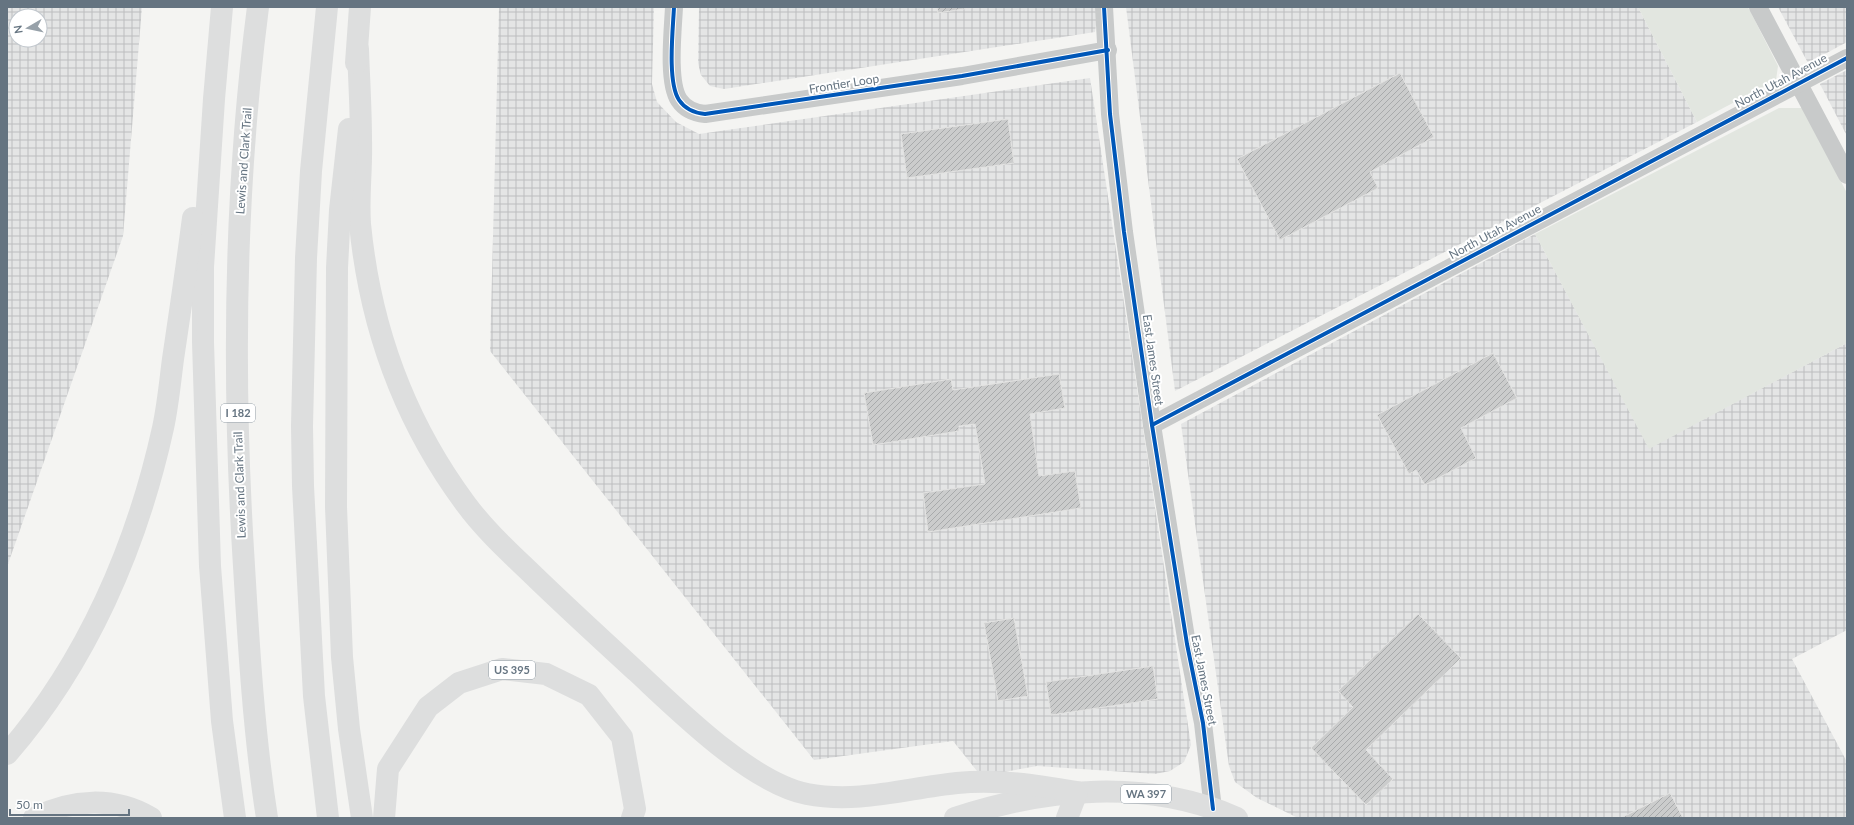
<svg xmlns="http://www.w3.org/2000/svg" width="1854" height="825" viewBox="0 0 1854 825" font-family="Lato,sans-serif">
<defs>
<pattern id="industrial-grid" width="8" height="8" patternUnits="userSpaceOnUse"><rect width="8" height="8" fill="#e4e5e5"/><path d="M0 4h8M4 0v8" fill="none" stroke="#bcbebf"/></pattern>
<pattern id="building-hatch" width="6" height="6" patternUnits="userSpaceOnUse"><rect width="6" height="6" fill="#cbcccc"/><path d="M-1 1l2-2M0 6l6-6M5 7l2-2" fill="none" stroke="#a8aaab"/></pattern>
</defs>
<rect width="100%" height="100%" fill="#f4f4f2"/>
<g fill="url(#industrial-grid)" fill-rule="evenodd">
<path d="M 7,7 L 142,7 L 123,236 L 7,567 ZM 16,16 L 40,16 L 40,40 L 16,40 Z"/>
<path d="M 499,7 L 654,7 L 652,84 L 657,102 L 676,122 L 699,134 L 1090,78 L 1191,745 L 1184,762 L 1170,771 L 1155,774 L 1037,766 L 981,776 L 953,741 L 814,760 L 490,351 Z"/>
<path d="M 699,7 L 1095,7 L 1097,18 L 1095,32 L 724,89 L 710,86 L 701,75 L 698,63 Z"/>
<path d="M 1126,7 L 1638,7 L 1697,122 L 1175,391 Z"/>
<path d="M 1778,7 L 1847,7 L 1847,42 L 1808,63 Z"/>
<path d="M 1847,70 L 1847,136 L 1820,84 Z"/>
<path d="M 1535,234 L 1649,448 L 1847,343 L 1847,630 L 1792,659 L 1847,762 L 1847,818 L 1298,818 L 1257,798 L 1235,782 L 1229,766 L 1181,424 Z"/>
</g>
<g fill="#e2e6e0">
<path d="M 1638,7 L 1748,7 L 1778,66 L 1776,80 L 1697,122 Z"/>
<path d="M 1779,108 L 1802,108 L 1847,193 L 1847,343 L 1649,449 L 1535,234 Z"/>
</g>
<g fill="url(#building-hatch)" stroke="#e3e3e2">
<path d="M 937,7 L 976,7 L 938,13 Z"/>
<path d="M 1400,73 L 1434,137 L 1370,172 L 1378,188 L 1280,240 L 1237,159 Z"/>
<path d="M 1008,119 L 1014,163 L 907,178 L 901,134 Z"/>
<path d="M 1493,353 L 1517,398 L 1461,428 L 1476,458 L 1425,485 L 1416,470 L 1409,474 L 1377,415 Z"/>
<path d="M 1059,374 L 1065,408 L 1030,414 L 1039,476 L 1075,471 L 1081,508 L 928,532 L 923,493 L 985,484 L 975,424 L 959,426 L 959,431 L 873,445 L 864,393 L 951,379 L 953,390 Z"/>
<path d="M 1418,614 L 1461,658 L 1366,750 L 1393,779 L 1366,805 L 1311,748 L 1353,707 L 1338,691 Z"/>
<path d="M 1014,618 L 1028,696 L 998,701 L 984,623 Z"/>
<path d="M 1153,666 L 1158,699 L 1051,715 L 1046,682 Z"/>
<path d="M 1670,793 L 1683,818 L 1621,818 Z"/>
</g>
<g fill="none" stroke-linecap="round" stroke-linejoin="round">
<g stroke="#c8caca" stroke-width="18">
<path d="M 674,7 C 673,29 667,82 679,100 C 685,109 695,113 705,114 L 962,76 L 1108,50"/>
<path d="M 1104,7 L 1110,114 L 1124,232 L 1152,425 L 1187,644 L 1203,723 L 1213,809"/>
<path d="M 1758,7 L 1847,175"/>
<path d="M 1152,425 L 1847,58"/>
</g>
<path stroke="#dddede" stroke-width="22" d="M 955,818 C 1046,788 1147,778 1237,818"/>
<g stroke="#dddede" stroke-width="22">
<path d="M 222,7 L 214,99 L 203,267 L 203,342 L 210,566 L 222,721 L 235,818"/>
<path d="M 258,7 C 234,192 232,379 244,566 C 249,650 254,735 267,818"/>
<path d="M 327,7 L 311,171 L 306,258 L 302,426 L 303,486 L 314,696 L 328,818"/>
<path d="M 358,49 C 359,79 361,110 361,140 C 362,168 358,196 360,224 C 370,327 403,419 465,503 C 484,529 508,551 531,573 C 566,607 601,639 637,672 C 679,711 751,783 807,794 C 858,804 907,788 957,783 C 998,779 1036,785 1077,792 L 1067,818"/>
<path d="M 356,63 L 360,7"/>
<path d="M 349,129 L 340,210 L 337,268 L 336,507 L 342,657 L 349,729 L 362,818"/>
<path d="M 7,754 C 87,662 137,546 163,428 C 168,405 170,382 173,359 C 180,312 187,265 193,218"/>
<path d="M 34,818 C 72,799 114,796 151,818"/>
<path d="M 384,818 L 388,769 L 428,707 L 459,683 L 502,669 L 546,674 L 589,695 L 622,737 L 635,809 L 632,818"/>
</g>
<g stroke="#fff" stroke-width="6">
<g id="cycleway">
<path d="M 674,7 C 673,29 667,82 679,100 C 685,109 695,113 705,114 L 962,76 L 1108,50"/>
<path d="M 1104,7 L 1110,114 L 1124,232 L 1152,425 L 1187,644 L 1203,723 L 1213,809"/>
<path d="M 1152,425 L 1847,58"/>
</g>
</g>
<use href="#cycleway" stroke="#0057b8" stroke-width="4"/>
</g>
<g text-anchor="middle" stroke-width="4" stroke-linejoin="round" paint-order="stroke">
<g fill="#fff" stroke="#939ea7" stroke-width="1">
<rect x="221" y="404" width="34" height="18" rx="3"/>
<rect x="489" y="661" width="46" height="18" rx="3"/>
<rect x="1121" y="785" width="50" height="18" rx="3"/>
</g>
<g font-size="11" font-weight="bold" fill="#657481">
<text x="238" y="417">I 182</text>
<text x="512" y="674">US 395</text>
<text x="1146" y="798">WA 397</text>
</g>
<g font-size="12" fill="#657481" stroke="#fff">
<text transform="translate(1781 81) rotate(-28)" y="4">North Utah Avenue</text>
<text transform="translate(844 84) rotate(-9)" y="4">Frontier Loop</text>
<text transform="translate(244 161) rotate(-86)" y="4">Lewis and Clark Trail</text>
<text transform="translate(1495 232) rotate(-28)" y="4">North Utah Avenue</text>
<text transform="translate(1153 360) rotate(82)" y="4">East James Street</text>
<text transform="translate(240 485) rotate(-92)" y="4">Lewis and Clark Trail</text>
<text transform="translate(1204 680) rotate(79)" y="4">East James Street</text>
</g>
</g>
<rect width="1854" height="825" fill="none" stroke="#657481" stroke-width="16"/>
<g transform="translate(28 28) rotate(261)"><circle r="19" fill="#ffffff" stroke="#c1c7cd"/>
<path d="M0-3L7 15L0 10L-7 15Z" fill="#97a1a9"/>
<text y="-6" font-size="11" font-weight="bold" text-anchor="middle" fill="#657481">N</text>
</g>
<path d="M10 809v6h119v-6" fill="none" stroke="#657481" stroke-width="2"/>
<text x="16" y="809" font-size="12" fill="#657481" stroke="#ffffff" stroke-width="3" paint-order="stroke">50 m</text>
</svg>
